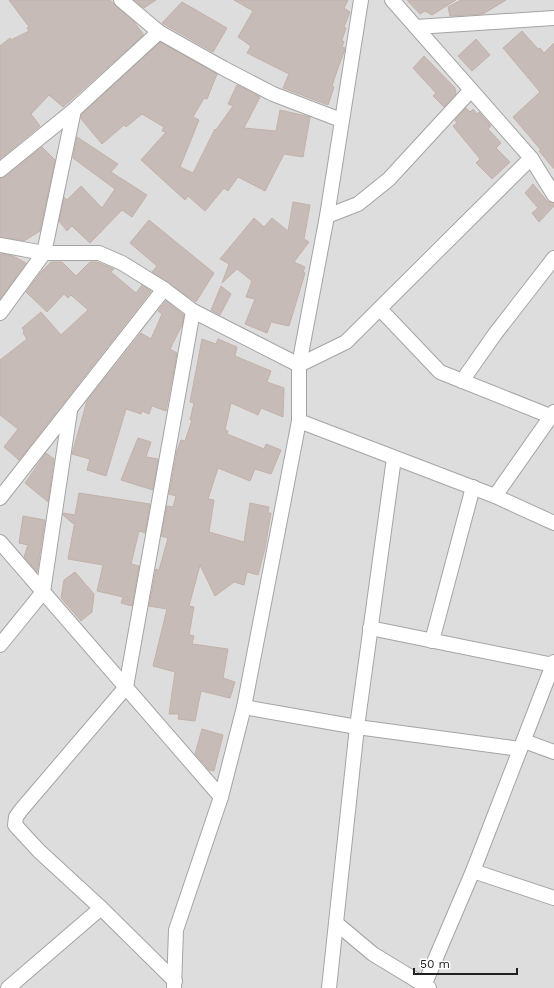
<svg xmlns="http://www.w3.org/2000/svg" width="554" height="988" viewBox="0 0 554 988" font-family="'Work Sans',sans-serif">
<rect width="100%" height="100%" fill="#f1ece7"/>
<rect fill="#dedddd" x="0" y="0" width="554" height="988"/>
<g fill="#c6bbb6" stroke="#c3b1a9">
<path d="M 9,0 L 110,0 L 134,22 L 144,35 L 63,107 L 49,95 L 31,114 L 40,126 L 0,159 L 0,46 L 10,38 L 11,40 L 29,31 L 27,28 L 29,27 Z"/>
<path d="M 134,0 L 156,0 L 144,8 Z"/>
<path d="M 234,0 L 348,0 L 344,8 L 350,12 L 344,27 L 346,28 L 342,40 L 344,42 L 342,47 L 345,48 L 344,52 L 338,68 L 332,86 L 334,87 L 328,105 L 283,88 L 289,74 L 247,53 L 251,46 L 238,37 L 253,11 Z"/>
<path d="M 407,0 L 456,0 L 432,15 L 425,11 L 420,14 Z"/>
<path d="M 461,0 L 506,0 L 483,14 L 450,16 L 448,7 Z"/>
<path d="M 182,2 L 227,28 L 213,52 L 162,23 Z"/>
<path d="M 522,31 L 538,49 L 540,48 L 544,53 L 554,43 L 554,169 L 539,151 L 541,150 L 513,117 L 540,92 L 503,48 Z"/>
<path d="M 476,39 L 490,55 L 472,71 L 458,56 Z"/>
<path d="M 160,42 L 217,74 L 207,99 L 204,98 L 193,117 L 199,120 L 180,167 L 193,173 L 215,129 L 216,130 L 233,106 L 228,104 L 237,85 L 260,97 L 244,128 L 276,131 L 280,110 L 310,117 L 303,157 L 284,154 L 265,191 L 238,177 L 228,191 L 224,188 L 205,211 L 188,196 L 185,200 L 141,160 L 166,132 L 162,131 L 164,127 L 142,114 L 126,127 L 124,125 L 102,144 L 81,119 L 82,114 Z"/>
<path d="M 424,56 L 455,88 L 456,94 L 444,107 L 433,96 L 436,93 L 413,68 Z"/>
<path d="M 466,108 L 470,112 L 473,109 L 477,114 L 479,112 L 491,126 L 488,129 L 501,143 L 496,148 L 510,162 L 492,179 L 476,163 L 480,159 L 453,126 L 457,123 L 455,120 Z"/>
<path d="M 77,137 L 118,164 L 111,172 L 147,195 L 132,217 L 122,210 L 90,243 L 72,226 L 67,231 L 59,221 L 64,197 L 67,200 L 81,186 L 102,208 L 115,189 L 73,158 Z"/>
<path d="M 42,147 L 55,160 L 40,231 L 24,241 L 0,237 L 0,178 L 5,177 Z"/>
<path d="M 533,184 L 547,201 L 554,203 L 554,206 L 539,222 L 532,213 L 538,208 L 525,193 Z"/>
<path d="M 293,202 L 310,205 L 304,239 L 309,242 L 294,262 L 305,267 L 303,272 L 305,273 L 289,326 L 271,322 L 267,333 L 245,324 L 255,299 L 246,297 L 252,281 L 237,269 L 222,283 L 229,264 L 220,259 L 254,218 L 264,227 L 272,218 L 288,231 Z"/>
<path d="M 149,220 L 214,273 L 196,302 L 152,272 L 157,266 L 130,243 Z"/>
<path d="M 0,254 L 13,256 L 26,263 L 0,299 Z"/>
<path d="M 51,262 L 62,262 L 76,276 L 90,262 L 97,262 L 114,269 L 111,272 L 136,293 L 142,285 L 151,291 L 19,460 L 4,447 L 18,429 L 0,415 L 0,360 L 27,339 L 23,333 L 24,331 L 22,328 L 41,312 L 61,335 L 88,310 L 71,295 L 68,298 L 64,294 L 47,312 L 26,292 L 41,272 Z"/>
<path d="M 221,286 L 231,294 L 220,315 L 211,310 Z"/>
<path d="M 166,301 L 184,315 L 182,325 L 170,349 L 177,353 L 166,411 L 152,406 L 149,414 L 142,411 L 141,414 L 126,409 L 106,476 L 87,470 L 90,459 L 72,454 L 87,401 L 141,333 L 151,339 L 162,314 L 158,311 Z"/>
<path d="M 202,339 L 216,344 L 218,339 L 237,347 L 235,356 L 271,371 L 267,382 L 284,388 L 283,417 L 261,408 L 258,415 L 231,403 L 225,430 L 228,431 L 227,434 L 264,449 L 266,444 L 281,450 L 271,474 L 255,469 L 250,481 L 218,468 L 208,499 L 214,500 L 209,532 L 244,542 L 250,503 L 269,507 L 268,513 L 271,513 L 265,548 L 258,575 L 247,572 L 244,585 L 234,582 L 215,596 L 200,565 L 189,606 L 194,607 L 189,635 L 194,636 L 192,644 L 228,649 L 223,678 L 235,682 L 230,698 L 201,691 L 195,721 L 178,719 L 179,714 L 169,714 L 175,672 L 153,666 L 167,609 L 149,606 L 156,569 L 159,570 L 168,538 L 161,536 L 167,506 L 173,507 L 176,496 L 169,494 L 177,451 L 181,440 L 185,441 L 192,420 L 190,420 L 194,403 L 190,402 Z"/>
<path d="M 138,438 L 151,442 L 146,457 L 158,459 L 153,490 L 121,480 Z"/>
<path d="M 46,453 L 54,459 L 48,502 L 25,483 Z"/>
<path d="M 79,493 L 150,504 L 145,533 L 139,531 L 131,564 L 139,566 L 132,606 L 121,603 L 123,597 L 97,591 L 103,565 L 68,559 L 74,526 L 77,527 L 63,515 L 63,513 L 75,515 Z"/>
<path d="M 23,516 L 45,520 L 37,572 L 24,557 L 28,545 L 19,543 Z"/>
<path d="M 75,572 L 94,594 L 92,612 L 81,621 L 61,598 L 64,580 Z"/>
<path d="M 202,729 L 223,735 L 214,771 L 209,770 L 195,754 Z"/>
</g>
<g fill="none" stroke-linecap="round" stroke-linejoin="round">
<g stroke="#a4a4a4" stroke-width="16">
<g id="minor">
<path d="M 121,0 L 159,32 L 223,68 L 273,94 L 341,120"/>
<path d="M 392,0 L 531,158 L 554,195"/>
<path d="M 416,27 L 554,18"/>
<path d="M 0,170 L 74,110 L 159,32"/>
<path d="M 327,216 L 358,204 L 389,179 L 471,90"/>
<path d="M 0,245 L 44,253 L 99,253 L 122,263 L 164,289 L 193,311 L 299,365 L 346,342 L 531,158"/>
<path d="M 380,309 L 440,372 L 550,416"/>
<path d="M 0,313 L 44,253 L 74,110"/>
<path d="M 462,381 L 495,334 L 554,258"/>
<path d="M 299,421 L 495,496 L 554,523"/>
<path d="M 495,496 L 554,412"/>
<path d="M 0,498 L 164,289"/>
<path d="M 0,542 L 221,797"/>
<path d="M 370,628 L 553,665"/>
<path d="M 432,641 L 473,487"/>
<path d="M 0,645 L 43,592 L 70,411"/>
<path d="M 244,707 L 357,727 L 520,749"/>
<path d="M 524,741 L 554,752"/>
<path d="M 473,871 L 554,898"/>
<path d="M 336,923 L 373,954 L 429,988"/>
<path d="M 175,981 L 101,908 L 39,851 L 15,825 L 16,817 L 21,810 L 126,687 L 193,311"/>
<path d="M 8,988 L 101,908"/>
<path d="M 174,988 L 176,930 L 221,797 L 244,707 L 299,421 L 299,365 L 327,216 L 361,0"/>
<path d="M 329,988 L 357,727 L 394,458"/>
<path d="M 423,988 L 473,871 L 554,662"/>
</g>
</g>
<use href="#minor" stroke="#fff" stroke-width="14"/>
</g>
<path d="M414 968v6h103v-6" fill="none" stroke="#202020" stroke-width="2"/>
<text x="420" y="968" font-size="12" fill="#202020" stroke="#ffffff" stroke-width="3" paint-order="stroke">50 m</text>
</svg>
